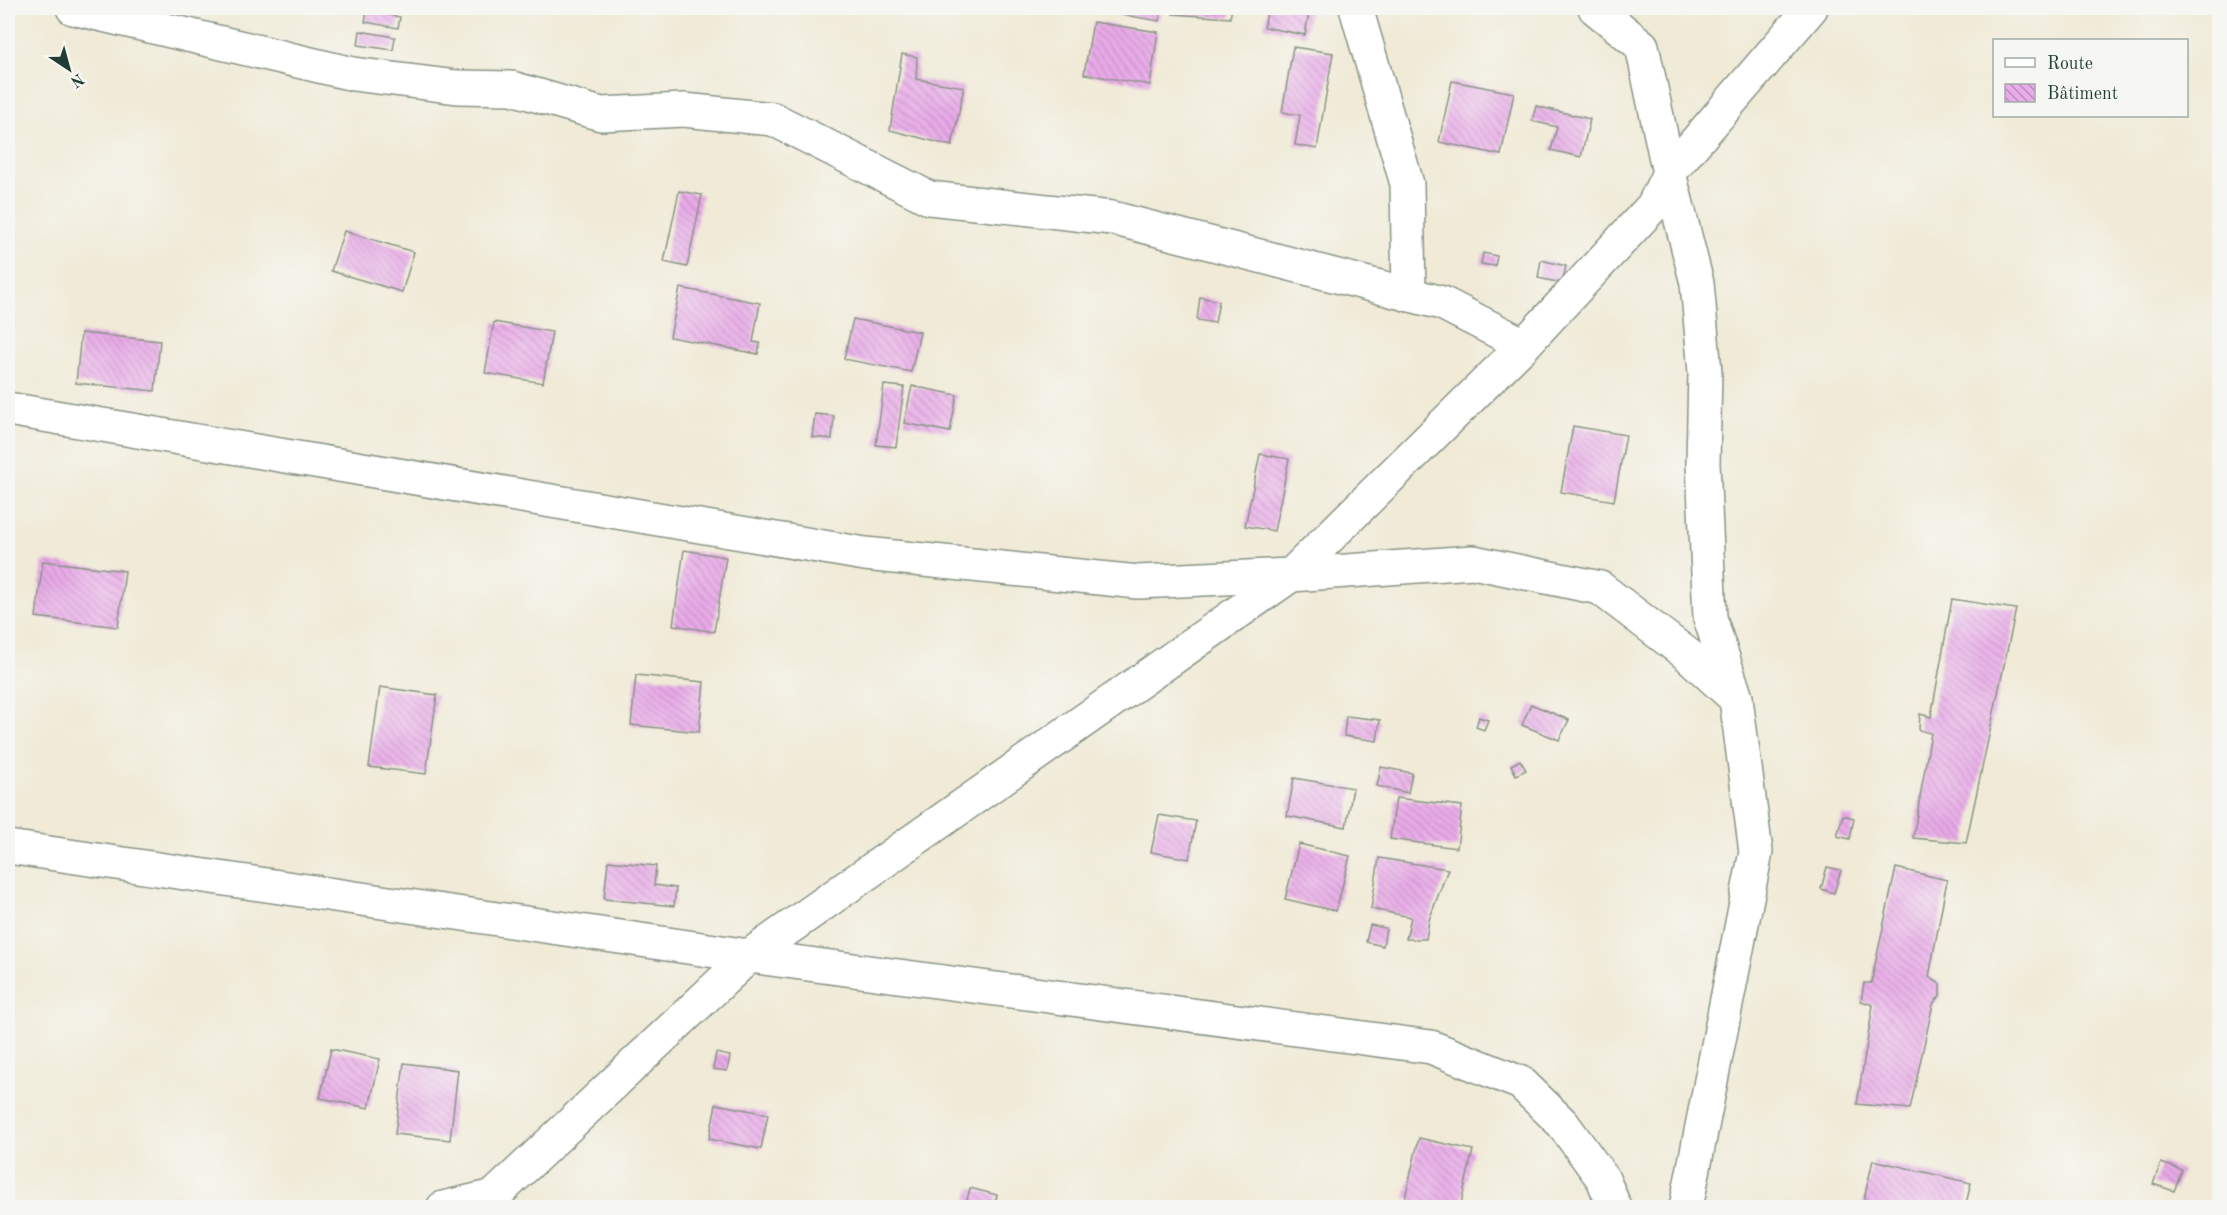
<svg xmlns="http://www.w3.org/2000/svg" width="2227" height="1215" viewBox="0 0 2227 1215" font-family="'Old Standard TT',serif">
<defs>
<pattern id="building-back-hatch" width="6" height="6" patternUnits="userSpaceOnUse" patternTransform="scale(1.5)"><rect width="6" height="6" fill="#eaabe9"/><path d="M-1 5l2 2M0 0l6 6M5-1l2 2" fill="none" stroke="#bd8cbe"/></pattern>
</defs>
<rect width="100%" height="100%" fill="#f6f6f2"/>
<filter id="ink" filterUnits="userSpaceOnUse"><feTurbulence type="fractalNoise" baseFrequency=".0167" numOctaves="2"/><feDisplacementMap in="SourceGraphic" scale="12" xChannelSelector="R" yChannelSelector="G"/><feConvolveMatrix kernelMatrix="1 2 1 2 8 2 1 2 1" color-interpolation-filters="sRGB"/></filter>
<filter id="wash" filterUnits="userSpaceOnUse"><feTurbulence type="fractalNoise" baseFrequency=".008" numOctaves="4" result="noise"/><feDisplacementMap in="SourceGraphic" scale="24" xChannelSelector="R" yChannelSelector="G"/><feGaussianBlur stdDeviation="1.35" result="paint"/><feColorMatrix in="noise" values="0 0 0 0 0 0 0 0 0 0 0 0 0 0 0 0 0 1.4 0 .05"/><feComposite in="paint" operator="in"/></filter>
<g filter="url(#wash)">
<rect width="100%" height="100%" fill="#f0ead6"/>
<g id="blocks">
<g fill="url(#building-back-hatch)">
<path d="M 1119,8 L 1161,8 L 1159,21 L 1118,14 Z"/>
<path d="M 1174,8 L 1232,8 L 1230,18 L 1173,14 Z"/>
<path d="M 1268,8 L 1310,8 L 1305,35 L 1264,27 Z"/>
<path d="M 367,11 L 400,17 L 398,28 L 365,22 Z"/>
<path d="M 1093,22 L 1158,32 L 1150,85 L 1084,74 Z"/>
<path d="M 360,31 L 395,37 L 393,50 L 358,45 Z"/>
<path d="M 1293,47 L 1333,53 L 1317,149 L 1295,145 L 1300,115 L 1282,112 Z"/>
<path d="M 902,54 L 917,57 L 916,79 L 964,87 L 952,146 L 890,130 Z"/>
<path d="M 1452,81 L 1514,93 L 1501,155 L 1439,142 Z"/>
<path d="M 1536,106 L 1590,119 L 1581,157 L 1551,150 L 1557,127 L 1532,121 Z"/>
<path d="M 679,191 L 702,195 L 687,267 L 664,262 Z"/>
<path d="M 344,231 L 414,252 L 402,292 L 331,271 Z"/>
<path d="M 1483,253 L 1497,256 L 1495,266 L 1481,264 Z"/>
<path d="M 1541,260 L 1566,266 L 1562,283 L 1538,278 Z"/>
<path d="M 680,288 L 760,303 L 753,342 L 760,343 L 758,354 L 670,337 Z"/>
<path d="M 1200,297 L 1219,301 L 1215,323 L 1197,320 Z"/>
<path d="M 853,319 L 920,332 L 911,372 L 844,359 Z"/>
<path d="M 494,322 L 552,332 L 543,383 L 485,373 Z"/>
<path d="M 81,333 L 160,341 L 155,391 L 76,383 Z"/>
<path d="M 884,385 L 904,387 L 896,447 L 876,445 Z"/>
<path d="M 912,386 L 957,395 L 950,432 L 904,423 Z"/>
<path d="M 815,414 L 834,416 L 832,439 L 812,437 Z"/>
<path d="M 1573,426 L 1626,435 L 1614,501 L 1561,492 Z"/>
<path d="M 1260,454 L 1289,459 L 1274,531 L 1245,526 Z"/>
<path d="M 684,550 L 726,557 L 714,632 L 673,625 Z"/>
<path d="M 43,561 L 125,571 L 118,627 L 36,617 Z"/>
<path d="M 1952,599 L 2016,609 L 1966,843 L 1913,838 L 1931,733 L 1919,730 L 1920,714 L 1931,717 Z"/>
<path d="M 636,675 L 704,682 L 699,732 L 631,725 Z"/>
<path d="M 380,687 L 437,695 L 426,774 L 369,767 Z"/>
<path d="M 1531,704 L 1569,720 L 1559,740 L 1522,725 Z"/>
<path d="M 1346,716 L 1380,720 L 1377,741 L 1344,736 Z"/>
<path d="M 1479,717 L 1488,720 L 1484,730 L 1476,727 Z"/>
<path d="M 1520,760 L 1526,770 L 1516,775 L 1511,765 Z"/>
<path d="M 1381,767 L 1412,773 L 1408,793 L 1377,786 Z"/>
<path d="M 1294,778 L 1353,788 L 1346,827 L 1287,816 Z"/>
<path d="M 1396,798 L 1462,806 L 1457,848 L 1390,839 Z"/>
<path d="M 1159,815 L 1196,821 L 1189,859 L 1151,852 Z"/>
<path d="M 1843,815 L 1854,818 L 1850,839 L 1837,836 Z"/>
<path d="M 1299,844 L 1350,856 L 1336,911 L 1285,899 Z"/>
<path d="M 1379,858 L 1448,869 L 1429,920 L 1426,939 L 1406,939 L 1411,917 L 1371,909 Z"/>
<path d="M 608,861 L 656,866 L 654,885 L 676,888 L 674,906 L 604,899 Z"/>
<path d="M 1827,867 L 1841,870 L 1834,893 L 1821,889 Z"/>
<path d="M 1896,868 L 1947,880 L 1929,977 L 1940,984 L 1940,996 L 1933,1004 L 1910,1109 L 1857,1104 L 1873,1005 L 1861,1001 L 1864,983 L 1871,983 Z"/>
<path d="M 1370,925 L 1386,928 L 1383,946 L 1366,942 Z"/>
<path d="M 331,1049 L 380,1059 L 369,1108 L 320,1098 Z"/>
<path d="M 716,1053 L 730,1056 L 727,1071 L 713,1069 Z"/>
<path d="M 404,1063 L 458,1070 L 450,1140 L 395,1134 Z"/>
<path d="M 716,1104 L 768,1114 L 761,1149 L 709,1139 Z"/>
<path d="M 1419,1138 L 1473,1150 L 1460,1208 L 1445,1208 L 1405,1198 Z"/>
<path d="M 1873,1160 L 1971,1183 L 1965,1208 L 1862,1208 Z"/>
<path d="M 2161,1163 L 2182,1170 L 2174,1191 L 2153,1184 Z"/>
<path d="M 970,1188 L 997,1195 L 994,1208 L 965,1208 Z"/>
</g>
</g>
</g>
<g filter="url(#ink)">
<use href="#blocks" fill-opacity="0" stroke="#889485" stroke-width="1.5"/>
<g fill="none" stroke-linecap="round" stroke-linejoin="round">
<g stroke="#889485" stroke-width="36">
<g id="minor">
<path d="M 73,8 L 353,74 L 457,87 L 512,88 L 601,114 L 684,110 L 773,119 L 929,198 L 1112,218 L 1442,303 L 1524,345"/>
<path d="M 1356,8 L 1407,184 L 1409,295"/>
<path d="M 1595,8 L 1642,46 L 1669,173 L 1697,283 L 1705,372 L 1703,463 L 1710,618 L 1736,698"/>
<path d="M 8,409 L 865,554 L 1138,582 L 1291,575 L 1473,562 L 1600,588 L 1688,655 L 1736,699 L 1756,852 L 1686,1208"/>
<path d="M 8,847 L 749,956 L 1431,1047 L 1521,1083 L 1563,1124 L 1603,1179 L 1615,1208"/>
<path d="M 443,1208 L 494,1196 L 749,956 L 1291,575 L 1524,345 L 1653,206 L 1669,173 L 1811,8"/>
</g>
</g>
<use href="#minor" stroke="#fff" stroke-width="33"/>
</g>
</g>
<rect width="2227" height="1215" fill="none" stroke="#f6f6f2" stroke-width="30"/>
<rect x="1993" y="39" width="195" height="78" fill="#f6f6f2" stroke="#a0aca6" stroke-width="1.5"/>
<rect x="2005" y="58" width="30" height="9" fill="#ffffff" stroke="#a0aca6" stroke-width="1.5"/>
<text x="2047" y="69" font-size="18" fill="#1f3d34">Route</text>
<rect x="2005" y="84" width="30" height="18" fill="url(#building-back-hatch)" stroke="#a0aca6" stroke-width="1.5"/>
<text x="2047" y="99" font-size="18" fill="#1f3d34">Bâtiment</text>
<g transform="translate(69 69) rotate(144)" stroke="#f6f6f2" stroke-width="4.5" paint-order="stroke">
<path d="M0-4.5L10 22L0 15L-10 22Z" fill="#1f3d34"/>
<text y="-9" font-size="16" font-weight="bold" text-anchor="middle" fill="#1f3d34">N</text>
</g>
</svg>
